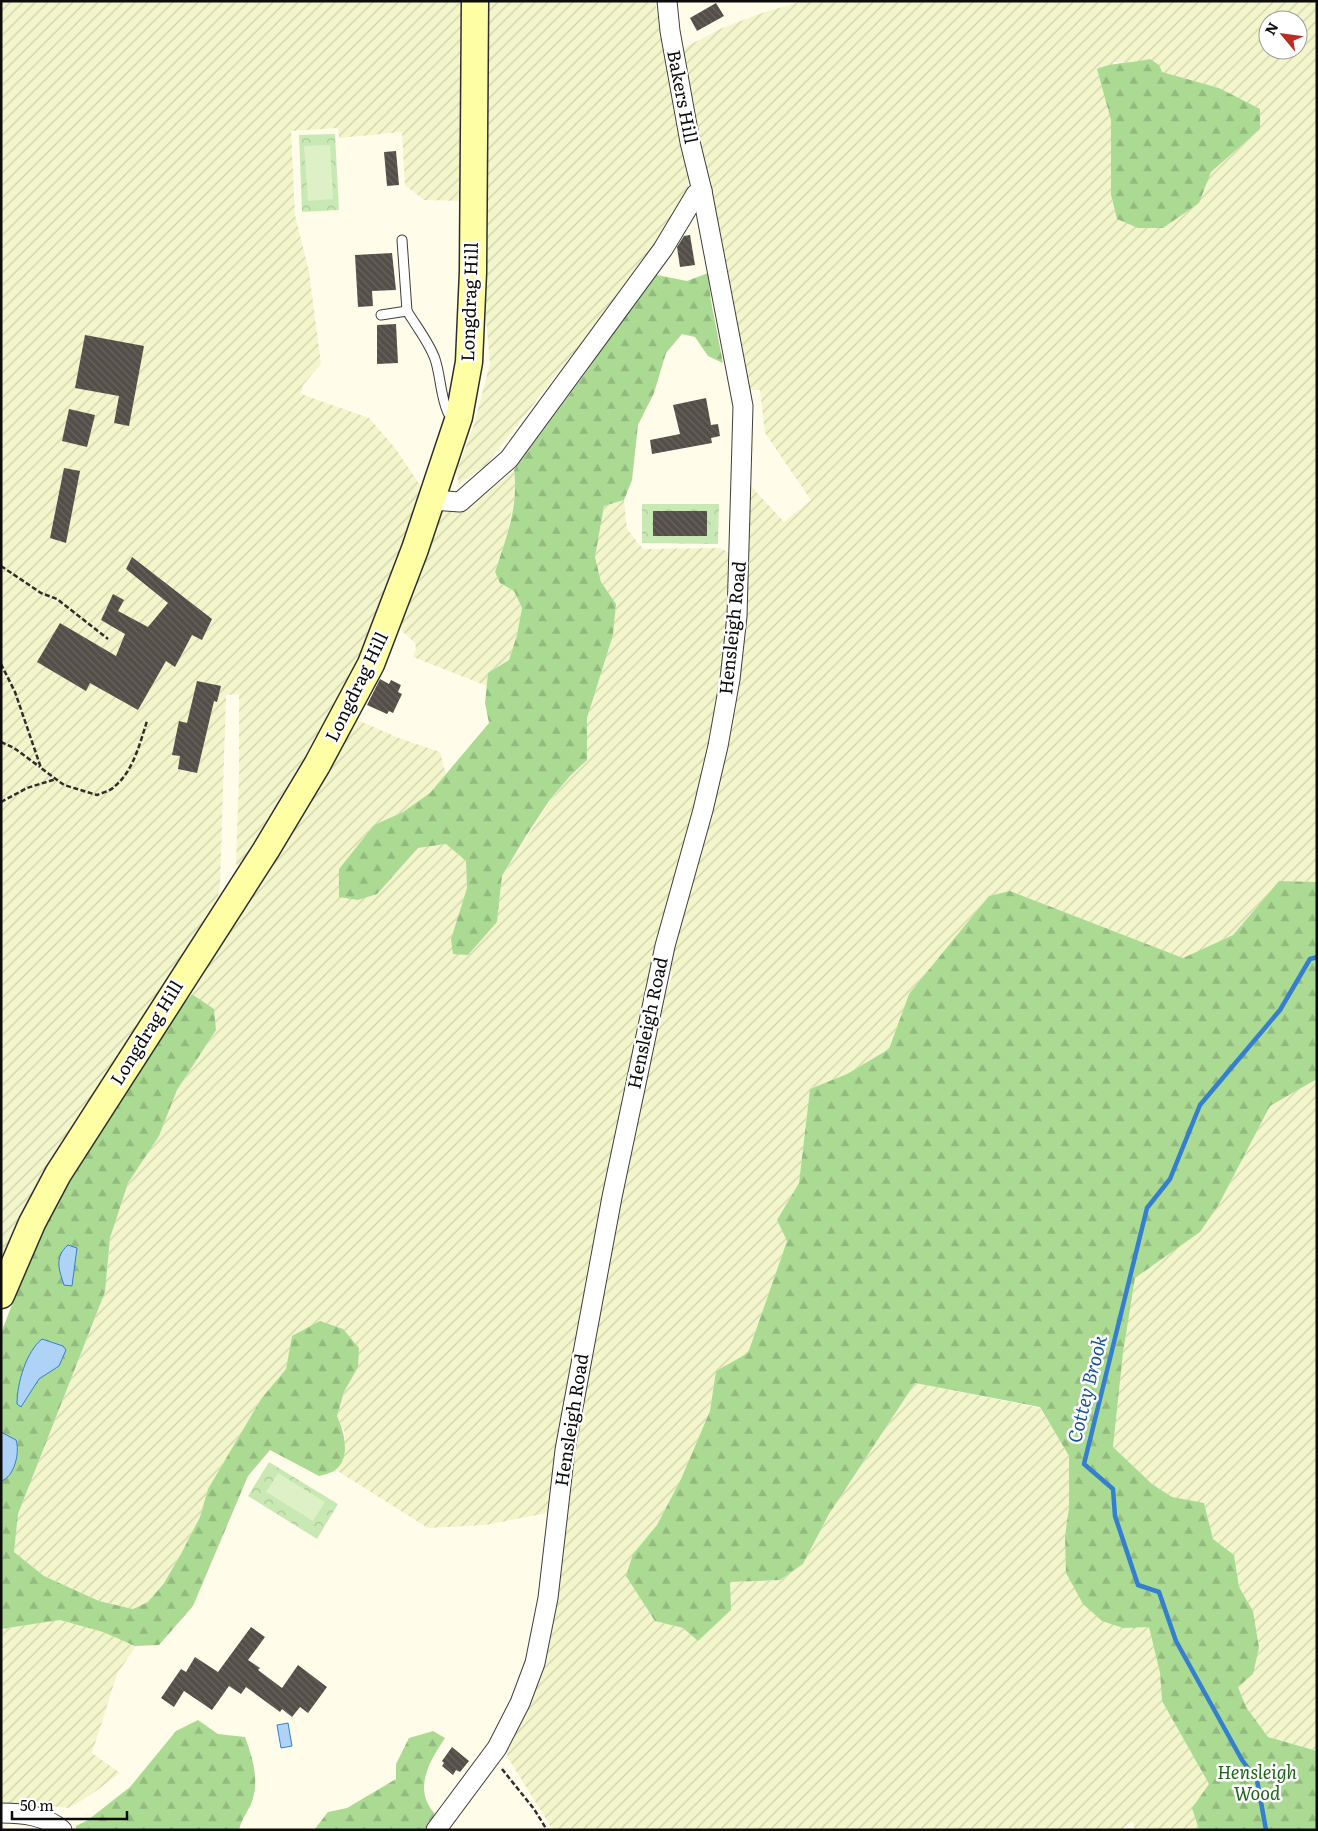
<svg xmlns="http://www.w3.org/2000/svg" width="1318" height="1831" viewBox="0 0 1318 1831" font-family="Literata,serif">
<defs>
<pattern id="farmland-furrows" width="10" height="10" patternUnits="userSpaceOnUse" patternTransform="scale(1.25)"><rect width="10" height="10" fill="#f3f5cb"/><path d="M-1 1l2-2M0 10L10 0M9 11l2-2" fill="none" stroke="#cfd1ad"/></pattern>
<pattern id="forest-firs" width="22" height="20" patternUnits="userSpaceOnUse" patternTransform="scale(1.25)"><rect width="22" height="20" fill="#abda93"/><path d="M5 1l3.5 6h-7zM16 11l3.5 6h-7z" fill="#92ba7e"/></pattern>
<pattern id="park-crowns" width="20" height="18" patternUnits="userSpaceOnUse" patternTransform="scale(1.25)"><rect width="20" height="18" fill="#c9e9b4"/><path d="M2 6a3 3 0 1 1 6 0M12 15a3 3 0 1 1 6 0" fill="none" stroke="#abc79a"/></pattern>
<pattern id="building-back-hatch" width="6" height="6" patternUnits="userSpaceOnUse" patternTransform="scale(1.25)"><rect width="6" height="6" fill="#544e48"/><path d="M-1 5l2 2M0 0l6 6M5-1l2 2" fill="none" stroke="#68635e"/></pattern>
</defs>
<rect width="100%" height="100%" fill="#fffdea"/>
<g fill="url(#farmland-furrows)" fill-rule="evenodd">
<path d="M 1,1 L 461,1 L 462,11 L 461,201 L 424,200 L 405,185 L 402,132 L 339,138 L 338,128 L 291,131 L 295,215 L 309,272 L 321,364 L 303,385 L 301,394 L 369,418 L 395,448 L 422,488 L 400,554 L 367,642 L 331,713 L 240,864 L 236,865 L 239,775 L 239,694 L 226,695 L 220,884 L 218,897 L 34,1190 L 1,1258 Z"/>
<path d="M 486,1 L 655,1 L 688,176 L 688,189 L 686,199 L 625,287 L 486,465 L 459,484 L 456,473 L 474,425 L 490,363 L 485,307 Z"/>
<path d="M 803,1 L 1317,1 L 1317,882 L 1279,881 L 1233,935 L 1183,958 L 1011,891 L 909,994 L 889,1049 L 847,1074 L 810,1089 L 799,1183 L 777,1220 L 787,1241 L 748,1353 L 716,1371 L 710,1411 L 681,1479 L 657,1525 L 633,1554 L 646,1606 L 655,1621 L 683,1628 L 698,1641 L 730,1610 L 730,1582 L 780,1580 L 803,1564 L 829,1514 L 915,1383 L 1040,1408 L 1069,1456 L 1069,1507 L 1065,1536 L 1123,1628 L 1149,1626 L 1160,1673 L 1162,1701 L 1209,1784 L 1192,1808 L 1199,1830 L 1135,1830 L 1132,1821 L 1121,1830 L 553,1830 L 508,1758 L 506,1750 L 564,1524 L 579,1419 L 603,1283 L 660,1006 L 672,977 L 670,964 L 699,848 L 748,483 L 784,522 L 811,500 L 765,433 L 760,390 L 748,390 L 680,50 L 722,28 L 762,13 ZM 1268,20 L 1298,20 L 1298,50 L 1268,50 ZM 1150,59 L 1161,72 L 1219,88 L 1260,129 L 1210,172 L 1199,203 L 1117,219 L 1111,195 L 1113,62 L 1134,63 Z"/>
<path d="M 514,470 L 516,490 L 507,535 L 495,572 L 500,583 L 514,591 L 522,608 L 517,635 L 509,660 L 488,673 L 487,686 L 413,657 L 416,649 L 415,643 L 401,630 L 399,624 L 441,511 L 459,510 L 485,494 Z"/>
<path d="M 624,500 L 627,529 L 643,549 L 719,548 L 732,554 L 727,645 L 710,749 L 552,1512 L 485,1525 L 428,1528 L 336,1470 L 344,1454 L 345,1433 L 337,1416 L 344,1392 L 358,1367 L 292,1336 L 286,1369 L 261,1399 L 208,1489 L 200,1517 L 182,1552 L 166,1579 L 148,1602 L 133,1609 L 99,1601 L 44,1576 L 14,1552 L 18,1514 L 105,1292 L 110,1238 L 128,1183 L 159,1136 L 177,1090 L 216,1030 L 214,1009 L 192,994 L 357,720 L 399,738 L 440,752 L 446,775 L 430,793 L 403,812 L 374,825 L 339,869 L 376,894 L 418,848 L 446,844 L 466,861 L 467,888 L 451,939 L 497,922 L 502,876 L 550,801 L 570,776 L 587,760 L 587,718 L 613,635 L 616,604 L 601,582 L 595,557 L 604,506 Z"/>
<path d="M 1317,1079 L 1317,1751 L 1268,1737 L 1246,1707 L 1238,1687 L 1253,1674 L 1259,1648 L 1253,1611 L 1239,1587 L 1234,1555 L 1213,1539 L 1204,1503 L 1172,1498 L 1152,1484 L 1113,1447 L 1123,1353 L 1135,1278 L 1161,1258 L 1219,1204 L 1270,1106 Z"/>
<path d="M 60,1620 L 103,1632 L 136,1646 L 117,1674 L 92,1753 L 120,1773 L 92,1794 L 69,1808 L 49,1806 L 49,1814 L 33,1808 L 1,1804 L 1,1629 Z"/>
</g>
<g fill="url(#forest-firs)">
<path d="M 1150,59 L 1159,65 L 1162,72 L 1219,88 L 1260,109 L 1260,129 L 1211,172 L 1199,203 L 1163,228 L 1138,228 L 1117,219 L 1111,195 L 1111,120 L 1097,69 C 1117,61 1129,64 1150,59 Z"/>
<path d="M 708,273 L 711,301 L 723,363 L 708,356 L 695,337 L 682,334 L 666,353 L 654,393 L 638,425 L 632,480 L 624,500 L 604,506 L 595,557 L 601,582 L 616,604 L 613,635 L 587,718 L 587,760 L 570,776 L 549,801 L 526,836 L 502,876 L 497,922 L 468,955 L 453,954 L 451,939 L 467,888 L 466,861 L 446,844 L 418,848 L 377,894 L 358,900 L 339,897 L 339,869 L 374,825 L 403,812 L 430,793 L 489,723 L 485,703 L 488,673 L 509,660 L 517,635 L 522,608 L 514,591 L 500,583 L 495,572 C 506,539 519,505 514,470 L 587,371 L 652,274 L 687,281 Z"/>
<path d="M 1279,881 L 1317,882 L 1317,1079 L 1270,1106 L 1219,1204 L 1200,1232 L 1135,1278 L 1123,1353 L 1113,1447 L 1152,1484 L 1172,1497 L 1204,1503 L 1213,1539 L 1234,1555 L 1239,1587 L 1253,1611 L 1259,1648 L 1253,1674 L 1238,1687 L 1246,1707 L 1268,1737 L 1317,1751 L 1317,1830 L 1199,1830 L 1192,1808 L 1209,1784 L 1162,1701 L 1160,1673 L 1149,1627 L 1123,1628 L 1102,1621 L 1083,1604 L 1066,1573 L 1065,1536 L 1069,1507 L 1069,1456 L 1040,1407 L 915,1383 L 829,1514 L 803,1564 L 780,1580 L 730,1582 L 731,1610 L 698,1641 L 683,1628 L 655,1621 L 626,1576 L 633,1554 L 657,1525 L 681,1479 L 710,1411 L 716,1371 L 748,1353 L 787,1241 L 777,1220 L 799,1183 L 810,1089 L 847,1074 L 889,1049 L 909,994 L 989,896 L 1010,891 L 1183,958 L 1233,935 Z"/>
<path d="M 192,994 L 214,1009 L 216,1030 L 177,1090 L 159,1136 L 128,1183 L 110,1238 L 105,1292 L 18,1514 L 14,1552 L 44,1576 L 99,1601 L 133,1609 L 148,1602 L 164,1583 L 182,1552 L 200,1517 L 208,1489 L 261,1399 L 286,1369 L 292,1336 L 320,1321 L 343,1329 L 359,1348 L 358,1367 L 344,1392 L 337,1416 C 344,1431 352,1459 334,1471 C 330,1473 324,1475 319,1476 L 270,1450 L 248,1476 L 193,1606 L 159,1645 L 135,1646 L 103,1632 L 60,1620 L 1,1629 L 1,1333 L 41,1230 L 156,1039 Z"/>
<path d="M 198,1720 L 218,1734 L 245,1737 C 252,1756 259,1778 253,1798 C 251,1808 242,1817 239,1830 L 76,1830 L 76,1826 L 88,1820 L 130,1787 L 176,1731 Z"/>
<path d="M 433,1731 L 445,1738 C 429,1762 412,1790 436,1815 L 424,1830 L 314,1830 L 328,1812 L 347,1808 L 396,1779 L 396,1764 L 409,1738 Z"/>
</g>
<g fill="url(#park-crowns)">
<path d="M 335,134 L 339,210 L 302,212 L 299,135 Z"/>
<path d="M 642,504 L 719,504 L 718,544 L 642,543 Z"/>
<path d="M 269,1462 L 338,1504 L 317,1539 L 248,1496 Z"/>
</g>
<g fill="#ddf0c6">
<path d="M 330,145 L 333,199 L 308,201 L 304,146 Z"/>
<path d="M 278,1473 L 325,1502 L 313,1521 L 266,1492 Z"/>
</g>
<g fill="#aed3f7" stroke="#347fcf">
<path d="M 68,1245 L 77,1248 L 72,1286 L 64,1285 C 59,1270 54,1257 68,1245 Z"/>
<path d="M 42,1339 L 63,1346 L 66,1350 L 59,1366 L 39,1379 L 21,1407 L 17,1404 C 17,1383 26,1352 42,1339 Z"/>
<path d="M 1,1432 L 16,1440 C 20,1451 15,1477 1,1481 Z"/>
<path d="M 288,1723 L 292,1746 L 281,1748 L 277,1725 Z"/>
</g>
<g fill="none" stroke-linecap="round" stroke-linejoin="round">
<path stroke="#347fcf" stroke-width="4.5" d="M 1266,1830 L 1257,1780 L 1242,1760 L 1176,1641 L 1159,1592 L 1138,1585 L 1115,1516 L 1113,1489 L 1084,1464 L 1147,1208 L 1170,1179 L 1200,1105 L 1280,1010 L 1310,959 L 1317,957"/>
</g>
<g fill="url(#building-back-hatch)">
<path d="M 716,3 L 724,16 L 697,31 L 690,18 Z"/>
<path d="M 396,151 L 399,185 L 387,186 L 384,152 Z"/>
<path d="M 690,235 L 695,265 L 680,267 L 677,247 L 684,236 Z"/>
<path d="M 392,253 L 396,290 L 372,291 L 373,306 L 358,307 L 355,255 Z"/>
<path d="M 396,324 L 398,363 L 377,364 L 377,325 Z"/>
<path d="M 85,335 L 144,346 L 129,426 L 114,423 L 119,396 L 75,388 Z"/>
<path d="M 706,398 L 711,425 L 718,424 L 720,436 L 711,438 L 712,443 L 652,454 L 650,440 L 680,434 L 673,405 Z"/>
<path d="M 69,409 L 95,415 L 87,447 L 62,441 Z"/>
<path d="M 64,468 L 80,471 L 66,543 L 50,538 Z"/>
<rect x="653" y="511" width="54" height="25"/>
<path d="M 132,557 L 212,619 L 202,640 L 192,635 L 175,667 L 166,661 L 138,710 L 90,683 L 86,691 L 37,662 L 60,623 L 116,656 L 125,634 L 101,620 L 113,594 L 124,600 L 118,611 L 148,627 L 168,603 L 126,569 Z"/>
<path d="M 380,679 L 389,684 L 391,680 L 401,685 L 398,692 L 402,694 L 393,713 L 389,711 L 387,714 L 367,705 Z"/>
<path d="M 197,681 L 221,686 L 217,702 L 214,701 L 197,773 L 178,769 L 180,756 L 172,755 L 179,721 L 187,723 Z"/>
<path d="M 251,1627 L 265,1637 L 248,1660 L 260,1668 L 258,1670 L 282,1688 L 298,1665 L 327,1687 L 308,1713 L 300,1707 L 292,1717 L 282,1709 L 280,1712 L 246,1687 L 241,1694 L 229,1686 L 212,1710 L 184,1691 L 174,1707 L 161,1698 L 181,1669 L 186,1672 L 195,1657 L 218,1672 Z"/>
<path d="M 452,1747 L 469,1761 L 460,1772 L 456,1770 L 453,1775 L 442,1766 L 444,1763 L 442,1761 Z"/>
</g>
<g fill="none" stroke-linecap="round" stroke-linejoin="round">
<g stroke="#3f3f3f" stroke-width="11">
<g id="service">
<path d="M 402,240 L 407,311"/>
<path d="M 381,315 L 407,311 C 416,326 429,342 435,359 C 441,377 440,395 448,413 L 456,416"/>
</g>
</g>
<g stroke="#3f3f3f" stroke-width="21">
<g id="minor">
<path d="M 432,500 L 460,502 L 509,459 L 663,249 L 696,194 L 702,191"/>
<path d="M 1,1813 C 23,1813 44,1815 62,1830"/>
<path d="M 436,1830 L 497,1748 L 520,1703 L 535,1663 L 548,1598 L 565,1450 L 612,1197 L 665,946 L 703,810 L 718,746 L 730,679 L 737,616 L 743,406 L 702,191 L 690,142 L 670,31 L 667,1"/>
</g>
</g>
<g stroke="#2e2e2e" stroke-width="29">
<path id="secondary" d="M 1,1295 L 32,1223 L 58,1174 L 266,850 L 317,765 L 371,664 L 415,549 L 459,417 L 469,362 L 473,272 L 475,1"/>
</g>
<g stroke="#2e2e2e" stroke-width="2.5" stroke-dasharray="5 2.5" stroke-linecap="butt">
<path d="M 1,566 L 41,593 L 57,599 L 108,639"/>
<path d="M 1,664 L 15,692 L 41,768 L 64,785 L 97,795 C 102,793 110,791 114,787 C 133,772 140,743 147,721"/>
<path d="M 1,742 L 14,748 L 40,767"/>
<path d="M 1,802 L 27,788 L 56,779"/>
<path d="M 502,1769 L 534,1809 L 547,1830"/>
</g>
<use href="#service" stroke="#fff" stroke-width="9"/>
<use href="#minor" stroke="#fff" stroke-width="19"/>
<use href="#secondary" stroke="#feffa5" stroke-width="26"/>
</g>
<g text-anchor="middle" stroke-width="5" stroke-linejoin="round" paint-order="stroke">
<g font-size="18" fill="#0c0c0c" stroke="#fff">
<text transform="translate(682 97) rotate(79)" y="6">Bakers Hill</text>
<text transform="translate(470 302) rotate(-88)" y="6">Longdrag Hill</text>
<text transform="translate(733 628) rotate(-84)" y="6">Hensleigh Road</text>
<text transform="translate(357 687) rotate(-64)" y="6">Longdrag Hill</text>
<text transform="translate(648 1023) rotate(-78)" y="6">Hensleigh Road</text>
<text transform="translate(147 1033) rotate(-58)" y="6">Longdrag Hill</text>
<text transform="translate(572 1420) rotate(-81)" y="6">Hensleigh Road</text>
</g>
<g font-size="18" font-style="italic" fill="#22641c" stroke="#fff">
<text x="1257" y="1779">Hensleigh<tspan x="1257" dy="21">Wood</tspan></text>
</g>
<g font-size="19" font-style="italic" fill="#14529f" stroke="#fff">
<text transform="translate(1087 1389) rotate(-76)" y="7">Cottey Brook</text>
</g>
</g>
<rect width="1318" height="1831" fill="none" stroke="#0c0c0c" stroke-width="5"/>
<g transform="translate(1283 35) rotate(299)"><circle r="24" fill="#ffffff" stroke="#9e9e9e"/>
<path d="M0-4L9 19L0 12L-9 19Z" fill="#bd2d22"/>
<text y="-8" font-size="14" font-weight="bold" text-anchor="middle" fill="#0c0c0c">N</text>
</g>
<path d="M12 1811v8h115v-8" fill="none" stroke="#0c0c0c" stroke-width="2.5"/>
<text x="20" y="1811" font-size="15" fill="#0c0c0c" stroke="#ffffff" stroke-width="4" paint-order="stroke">50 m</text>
</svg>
